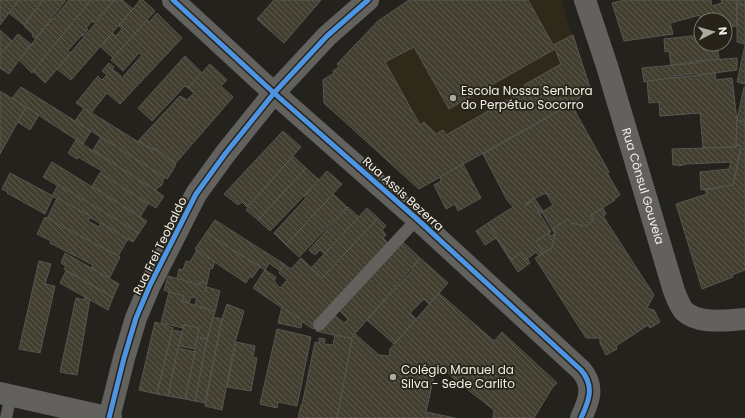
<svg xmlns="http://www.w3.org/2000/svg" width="745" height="418" viewBox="0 0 745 418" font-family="Poppins,sans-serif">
<defs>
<pattern id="building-back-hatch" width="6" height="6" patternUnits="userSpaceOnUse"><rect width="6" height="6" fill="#423e30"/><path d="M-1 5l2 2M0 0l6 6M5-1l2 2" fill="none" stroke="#5e5a4e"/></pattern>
</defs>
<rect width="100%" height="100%" fill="#24221c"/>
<path fill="#2e2919" d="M 412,0 L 561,0 L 590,93 L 417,189 L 324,103 Z"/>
<g fill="url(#building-back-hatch)" stroke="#585651" fill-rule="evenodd">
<path d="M 0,0 L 19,0 L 0,25 Z"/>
<path d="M 19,0 L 43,0 L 24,25 L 9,13 Z"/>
<path d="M 43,0 L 66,0 L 35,39 L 32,36 L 33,34 L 24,26 Z"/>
<path d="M 69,0 L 91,0 L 32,73 L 19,60 L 42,31 L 52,19 L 53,19 Z"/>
<path d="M 91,0 L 114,0 L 94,23 L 92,21 L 86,28 L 88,29 L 83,36 L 82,35 L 68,50 L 71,53 L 45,83 L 33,71 Z"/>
<path d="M 115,0 L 122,0 L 133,9 L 71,80 L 57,69 Z"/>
<path d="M 140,0 L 143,0 L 155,11 L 113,58 L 101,47 L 112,33 L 116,36 L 122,29 L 119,26 Z"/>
<path d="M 274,0 L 321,0 L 284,43 L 257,19 Z"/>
<path d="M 409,0 L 528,0 L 553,45 L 573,35 L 591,91 L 579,98 L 579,99 L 571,104 L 419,189 L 324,103 L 323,80 L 334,73 L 333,71 L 339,67 L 337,64 L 378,21 ZM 414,47 L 449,109 L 555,49 L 561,64 L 524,85 L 527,89 L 446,135 L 443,130 L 436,134 L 424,122 L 420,125 L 385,62 Z"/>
<path d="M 625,0 L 711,0 L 712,6 L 722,3 L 721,0 L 737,0 L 737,26 L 725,27 L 725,20 L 701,20 L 701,30 L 700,31 L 700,15 L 670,23 L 673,34 L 624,41 L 612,3 Z"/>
<path d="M 737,0 L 745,0 L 745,6 L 737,4 Z"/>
<path d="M 737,4 L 745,6 L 745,44 L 737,42 Z"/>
<path d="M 157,13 L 182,38 L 120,104 L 107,93 L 91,113 L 76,103 L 98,76 L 102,80 L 107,75 L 102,71 L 109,63 L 114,67 L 112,69 L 121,76 L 120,78 L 121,79 L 142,55 L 139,53 L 123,71 L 111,60 L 147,20 L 149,22 Z"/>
<path d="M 0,30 L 12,41 L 0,55 Z"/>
<path d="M 18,34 L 31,44 L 9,74 L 0,68 L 0,55 Z"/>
<path d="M 701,35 L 701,44 L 717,44 L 719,59 L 671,65 L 669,51 L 665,52 L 664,39 Z"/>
<path d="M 745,45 L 745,84 L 737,82 Z"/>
<path d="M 185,56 L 202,73 L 188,88 L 185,86 L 152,121 L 138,108 Z"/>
<path d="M 737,58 L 737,70 L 698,75 L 698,73 L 676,76 L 676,78 L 644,82 L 642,68 L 697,63 L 697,61 Z"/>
<path d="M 210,64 L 227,80 L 221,86 L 233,97 L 175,164 L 155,148 L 154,150 L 138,141 L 180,96 L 187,100 L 194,93 L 188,88 Z"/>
<path d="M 715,73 L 716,80 L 732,78 L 737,120 L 736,147 L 703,148 L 700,113 L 660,116 L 659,102 L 649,103 L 647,81 Z"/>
<path d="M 21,87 L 91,131 L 83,144 L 12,98 Z"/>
<path d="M 744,87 L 745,87 L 745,122 L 737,120 Z"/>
<path d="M 0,91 L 26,107 L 0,154 Z"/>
<path d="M 571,104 L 609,172 L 607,173 L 620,195 L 614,199 L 615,200 L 591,215 L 594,220 L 586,226 L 571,223 L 568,219 L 553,229 L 555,231 L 555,234 L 542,212 L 553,205 L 546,193 L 533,199 L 525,204 L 526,205 L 532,201 L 551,232 L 536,241 L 543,253 L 539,256 L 536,252 L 526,260 L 521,253 L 512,259 L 510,257 L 488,223 L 513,207 L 507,200 L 483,154 Z"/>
<path d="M 26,107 L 39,115 L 30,130 L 18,122 Z"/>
<path d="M 84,108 L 140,143 L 154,150 L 155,148 L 176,165 L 167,179 L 75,121 Z"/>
<path d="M 737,120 L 745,122 L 745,270 L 732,275 L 733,277 L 702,289 L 676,204 L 707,194 L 705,190 L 733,185 L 741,146 L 736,145 Z"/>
<path d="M 283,131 L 301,147 L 247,207 L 242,202 L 238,205 L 224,194 Z"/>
<path d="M 101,137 L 164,177 L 162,185 L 155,190 L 93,150 Z"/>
<path d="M 76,140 L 164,196 L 156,208 L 100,174 L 102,171 L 78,157 L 77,159 L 68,153 Z"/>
<path d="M 736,145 L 741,146 L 733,185 L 701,190 L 700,172 L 729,169 L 731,162 L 686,164 L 679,166 L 679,165 L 673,165 L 672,149 L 736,147 Z"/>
<path d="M 293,156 L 306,168 L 258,220 L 246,210 Z"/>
<path d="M 52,162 L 147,221 L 139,233 L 43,177 Z"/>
<path d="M 463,164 L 481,198 L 458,211 L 455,204 L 446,209 L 434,185 L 441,181 L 440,177 Z"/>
<path d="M 306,168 L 319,180 L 270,231 L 258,220 Z"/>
<path d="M 327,171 L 342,184 L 286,245 L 274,233 L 306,198 L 304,196 Z"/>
<path d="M 10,173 L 53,196 L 45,214 L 7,193 L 8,192 L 2,189 Z"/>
<path d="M 100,173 L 148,204 L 140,217 L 92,186 Z"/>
<path d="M 58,185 L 72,193 L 139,233 L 133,242 L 52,196 Z"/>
<path d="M 333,194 L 347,207 L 299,257 L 286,245 Z"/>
<path d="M 57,198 L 90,216 L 88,221 L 99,227 L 101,223 L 128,239 L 118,256 L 47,219 Z"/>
<path d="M 533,199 L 535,199 L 543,211 L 540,214 L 532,201 L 526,205 L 525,204 Z"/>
<path d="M 348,207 L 359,217 L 325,254 L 320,250 L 315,255 L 309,250 Z"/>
<path d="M 367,208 L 378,218 L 322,278 L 311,268 Z"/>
<path d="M 603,208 L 606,214 L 603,216 L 654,295 L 647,308 L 654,310 L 660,322 L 650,328 L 648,325 L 616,346 L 617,349 L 606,355 L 600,343 L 600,338 L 586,338 L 535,258 L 552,248 L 555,231 L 553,229 L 568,219 L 571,223 L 586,226 L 594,220 L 591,215 Z"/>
<path d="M 45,217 L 120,257 L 109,279 L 91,268 L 93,265 L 50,243 L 51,241 L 37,234 Z"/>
<path d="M 378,218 L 386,226 L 382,230 L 386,235 L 383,238 L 389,244 L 313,329 L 253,288 L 265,270 L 276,277 L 274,281 L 280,288 L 287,280 L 279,273 L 284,264 L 291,269 L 301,258 L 322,278 Z"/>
<path d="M 215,220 L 284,264 L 280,271 L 269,263 L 265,270 L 206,233 Z"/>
<path d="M 488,223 L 510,257 L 512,259 L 521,253 L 526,260 L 527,258 L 530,263 L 518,272 L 496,238 L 485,245 L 476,231 Z"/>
<path d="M 206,233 L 260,267 L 252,278 L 250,276 L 246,283 L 195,249 Z"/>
<path d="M 549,233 L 551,236 L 555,234 L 552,248 L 543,253 L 536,241 Z"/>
<path d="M 402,241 L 420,258 L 359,329 L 352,337 L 352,339 L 316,331 L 332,313 L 344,323 L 348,319 L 337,308 Z"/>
<path d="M 197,250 L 215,262 L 212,269 L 210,268 L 207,283 L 201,282 L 200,285 L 177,279 L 179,269 L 183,270 L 186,261 L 190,262 Z"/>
<path d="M 65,253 L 119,284 L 113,297 L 64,269 L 66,266 L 61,263 Z"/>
<path d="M 420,258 L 448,283 L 429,304 L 424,299 L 410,313 L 416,319 L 394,344 L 367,320 L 413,269 L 412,269 Z"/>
<path d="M 39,261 L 51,264 L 45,284 L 55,286 L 40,353 L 19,349 Z"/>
<path d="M 66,271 L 113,297 L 108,310 L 60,283 Z"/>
<path d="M 168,276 L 200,285 L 201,282 L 207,283 L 205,292 L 207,287 L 220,291 L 215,312 L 195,305 L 197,298 L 191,297 L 189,303 L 182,301 L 184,296 L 169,292 L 164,290 Z"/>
<path d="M 169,292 L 184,296 L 182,301 L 215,312 L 207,339 L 197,337 L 199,328 L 184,325 L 183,328 L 161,323 Z"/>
<path d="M 439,293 L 494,341 L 502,332 L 557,383 L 552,388 L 534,418 L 493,418 L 494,410 L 458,382 L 436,363 L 431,368 L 435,371 L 426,412 L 455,418 L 337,418 L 352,337 L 355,334 L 379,355 L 389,356 L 390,349 Z"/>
<path d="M 76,298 L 84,300 L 84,298 L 90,299 L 77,375 L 60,372 Z"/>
<path d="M 227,304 L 244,311 L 234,346 L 222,410 L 205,406 L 222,319 Z"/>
<path d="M 282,307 L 302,320 L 301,328 L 278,323 Z"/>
<path d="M 213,317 L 222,319 L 205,403 L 195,401 L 204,353 Z"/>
<path d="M 155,322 L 173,328 L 157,394 L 139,390 Z"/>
<path d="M 184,325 L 199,328 L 195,349 L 179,346 Z"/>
<path d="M 277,329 L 311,337 L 297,406 L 278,402 L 277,408 L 260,404 Z"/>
<path d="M 172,330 L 182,332 L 168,396 L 157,394 Z"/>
<path d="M 335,335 L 352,339 L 337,418 L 298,418 L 301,405 L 302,405 L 315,342 L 319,343 L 319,338 L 325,339 L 324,344 L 333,345 Z"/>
<path d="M 197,337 L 207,339 L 195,401 L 185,399 Z"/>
<path d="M 236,342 L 255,346 L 253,357 L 257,358 L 251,391 L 227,387 Z"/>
<path d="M 178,348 L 195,352 L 185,399 L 168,396 Z"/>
</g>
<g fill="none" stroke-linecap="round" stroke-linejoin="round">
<g stroke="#62615d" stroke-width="12">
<path d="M 319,325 L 417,219"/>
<path d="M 6,418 L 11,395"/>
</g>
<g stroke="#62615d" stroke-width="22">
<path d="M 173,0 L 274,93 L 417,219 L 581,370 C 595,386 589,401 581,418"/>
<path id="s1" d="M 585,0 L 607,66 L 674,291 C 677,298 679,305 684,311 C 699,325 726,320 745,319"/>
<path d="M 0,393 L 111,418"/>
<path d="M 109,418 L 124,358 L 136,318 L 150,285 L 196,194 L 225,154 L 274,93 L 327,36 L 368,0"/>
</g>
<g stroke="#272319" stroke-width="8">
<g id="cycleway">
<path d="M 173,0 L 274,93 L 417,219 L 581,370 C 595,386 589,401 581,418"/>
<path d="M 109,418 L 124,358 L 136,318 L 150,285 L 196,194 L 225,154 L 274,93 L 327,36 L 368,0"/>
</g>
</g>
<use href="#cycleway" stroke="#4d94e3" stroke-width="5"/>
</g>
<g fill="#aaa8a1" stroke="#272319" stroke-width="1.5">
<circle cx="453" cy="98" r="4"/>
<circle cx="393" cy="377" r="4"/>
</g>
<g text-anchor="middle" stroke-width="3.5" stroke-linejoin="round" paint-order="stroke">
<g font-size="12" fill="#f2f0e9" stroke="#272319" text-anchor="start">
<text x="461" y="95">Escola Nossa Senhora<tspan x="461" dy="14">do Perpétuo Socorro</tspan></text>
<text x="401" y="374">Colégio Manuel da<tspan x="401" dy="14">Silva - Sede Carlito</tspan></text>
</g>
<g font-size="12" fill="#f2f0e9" stroke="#272319">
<text dy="4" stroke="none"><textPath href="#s1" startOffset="195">Rua Cônsul Gouveia</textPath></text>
<text transform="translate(403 194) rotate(42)" y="4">Rua Assis Bezerra</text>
<text transform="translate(160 246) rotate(-64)" y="4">Rua Frei Teobaldo</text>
</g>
</g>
<g transform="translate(713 32) rotate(84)"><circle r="19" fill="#272319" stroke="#78756c"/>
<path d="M0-3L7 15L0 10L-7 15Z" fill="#aaa8a1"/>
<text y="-6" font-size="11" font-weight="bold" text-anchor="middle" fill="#f2f0e9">N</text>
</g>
</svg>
